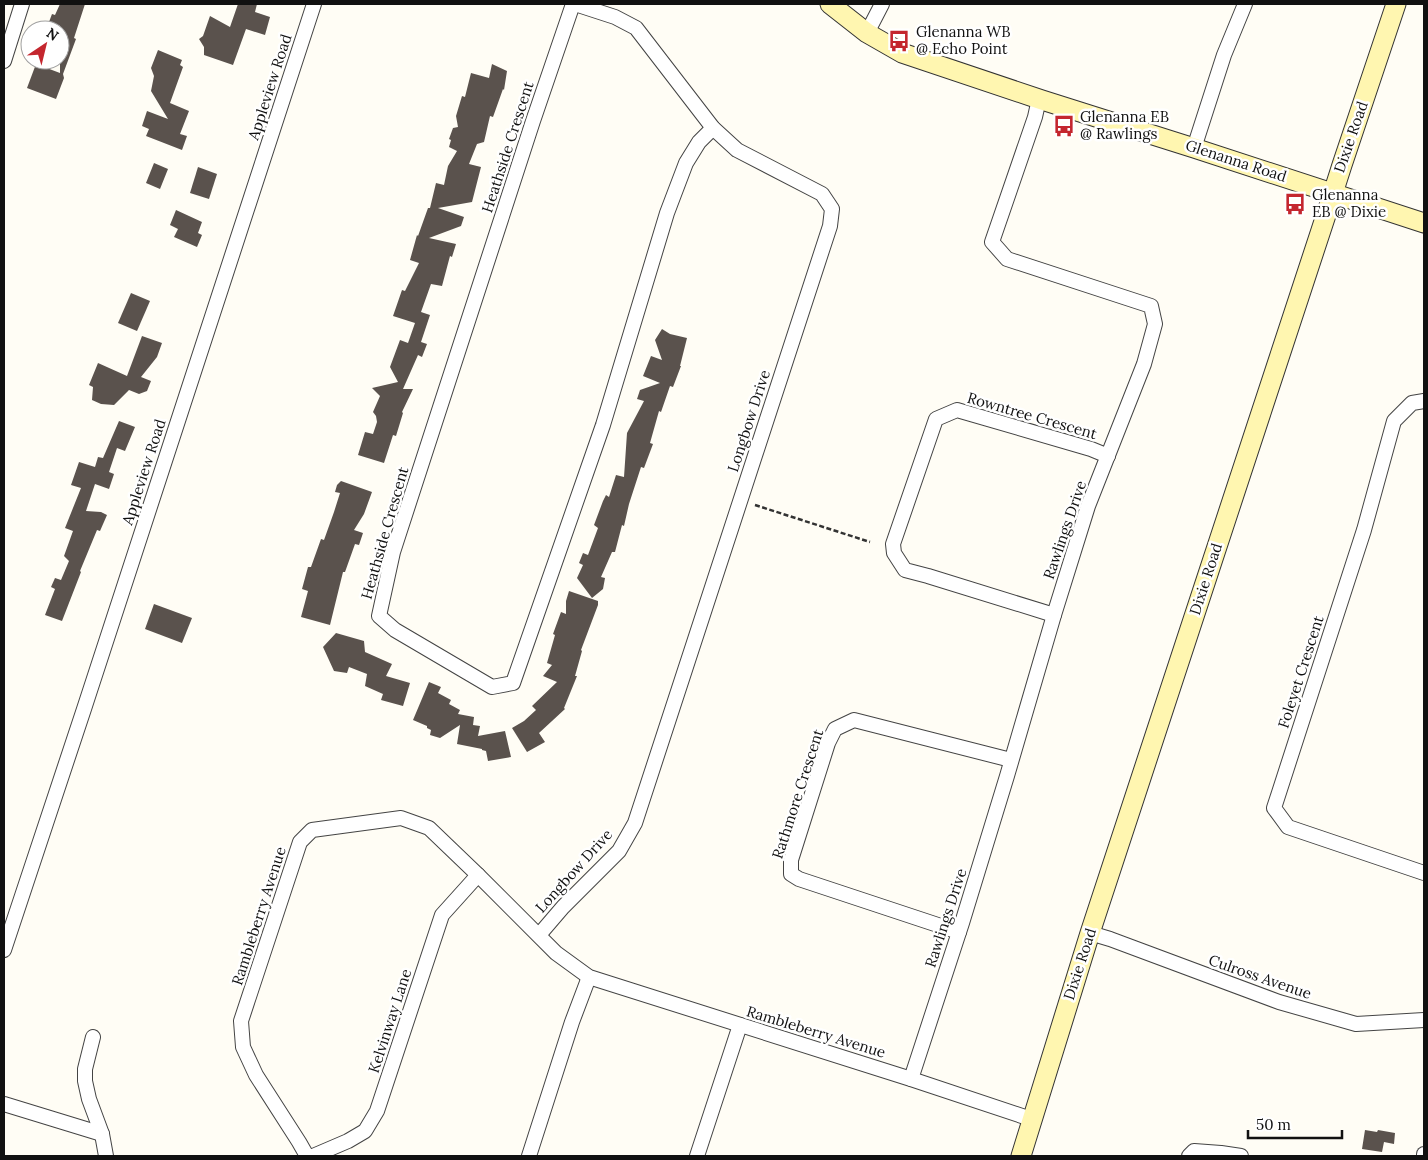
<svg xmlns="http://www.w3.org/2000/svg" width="1428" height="1160" viewBox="0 0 1428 1160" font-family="Lora,serif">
<rect width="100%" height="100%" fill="#fffdf5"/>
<g fill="#5a524d">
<path d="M 60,4 L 85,4 L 74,38 L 76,39 L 63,74 L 64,78 L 56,99 L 27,88 L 36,64 L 60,73 L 60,30 L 46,30 L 52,14 L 55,15 Z"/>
<path d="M 238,4 L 257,4 L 255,12 L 270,17 L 265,35 L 246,29 L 233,65 L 204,55 L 204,47 L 199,39 L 203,36 L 210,16 L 230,27 Z"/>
<path d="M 158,50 L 182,60 L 180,65 L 183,67 L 170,103 L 189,111 L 180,134 L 187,136 L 182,150 L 146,136 L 149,129 L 142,126 L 147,111 L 168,119 L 151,91 L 154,76 L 151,68 Z"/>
<path d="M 492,64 L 507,71 L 504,90 L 503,89 L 493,117 L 490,116 L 484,142 L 477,144 L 469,164 L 481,167 L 472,202 L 438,208 L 464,217 L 461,226 L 429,238 L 456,244 L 452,257 L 450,256 L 442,286 L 431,284 L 421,312 L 430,315 L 421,342 L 427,344 L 422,357 L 418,355 L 403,389 L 413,389 L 402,412 L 403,413 L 396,436 L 393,435 L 384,463 L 358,455 L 365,432 L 373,434 L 377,422 L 376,416 L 373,412 L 380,396 L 372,388 L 398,382 L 390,367 L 400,340 L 408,343 L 415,323 L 393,316 L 402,290 L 405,291 L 419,263 L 410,260 L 417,235 L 418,236 L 428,208 L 430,208 L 436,183 L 444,185 L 448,166 L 457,151 L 449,147 L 451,140 L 449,139 L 453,128 L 458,127 L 456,116 L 462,96 L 465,97 L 471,73 L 489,78 Z"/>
<path d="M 154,163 L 168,169 L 160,189 L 146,183 Z"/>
<path d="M 198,167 L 217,174 L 209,199 L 190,193 Z"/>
<path d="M 176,210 L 202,222 L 198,233 L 202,235 L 197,247 L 174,237 L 178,229 L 170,225 Z"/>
<path d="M 131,293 L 150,301 L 137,331 L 118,323 Z"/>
<path d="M 662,329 L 670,334 L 687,338 L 680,366 L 681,366 L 673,387 L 670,386 L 661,412 L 659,411 L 650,443 L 653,444 L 644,468 L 641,467 L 629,504 L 624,526 L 622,525 L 615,552 L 612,552 L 601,577 L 605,578 L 603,589 L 592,598 L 577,578 L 583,565 L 579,563 L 583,553 L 588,555 L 598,528 L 594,525 L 603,501 L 606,495 L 609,497 L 616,475 L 624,477 L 627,433 L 644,401 L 637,399 L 640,390 L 660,383 L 643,376 L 651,356 L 662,360 L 655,340 Z"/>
<path d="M 142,336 L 162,343 L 157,357 L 141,377 L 151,381 L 147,391 L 139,394 L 129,390 L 114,405 L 101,404 L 92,400 L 93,387 L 89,385 L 98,363 L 127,376 Z"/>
<path d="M 119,421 L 135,427 L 125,451 L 117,448 L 109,472 L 114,474 L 109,489 L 95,484 L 86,511 L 101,512 L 107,515 L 100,531 L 97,530 L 80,571 L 81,572 L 62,621 L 45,615 L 55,589 L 51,587 L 55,578 L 61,580 L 69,561 L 64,556 L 73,531 L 65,528 L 81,488 L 71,485 L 79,462 L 95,467 L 98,457 L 103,458 Z"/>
<path d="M 341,481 L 372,492 L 364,514 L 354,530 L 363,533 L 359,545 L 355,544 L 345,572 L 343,572 L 330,625 L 301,617 L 308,591 L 302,589 L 308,567 L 311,567 L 321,539 L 324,540 L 334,512 L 340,493 L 335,492 L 337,485 Z"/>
<path d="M 569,591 L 598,601 L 598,605 L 581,650 L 582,651 L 575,676 L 577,676 L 564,708 L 565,709 L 539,733 L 545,742 L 527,752 L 512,728 L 524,721 L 536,710 L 532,706 L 557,682 L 543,676 L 552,665 L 547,663 L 555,635 L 553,634 L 561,612 L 566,614 L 566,601 Z"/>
<path d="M 154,604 L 192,618 L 182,643 L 145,629 Z"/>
<path d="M 336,633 L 364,641 L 365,652 L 392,664 L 386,676 L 410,683 L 403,706 L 381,700 L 383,694 L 365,686 L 367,674 L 349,667 L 347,673 L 334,671 L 323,647 Z"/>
<path d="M 429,682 L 441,687 L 438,693 L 451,700 L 449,704 L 460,710 L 458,714 L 474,717 L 473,725 L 480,726 L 478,736 L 505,731 L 511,757 L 488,761 L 486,751 L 482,750 L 482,749 L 457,744 L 460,725 L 440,738 L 430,735 L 431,730 L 427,728 L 427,726 L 413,720 Z"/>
<path d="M 1365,1130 L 1377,1132 L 1378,1130 L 1395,1133 L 1394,1144 L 1384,1142 L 1382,1152 L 1362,1149 Z"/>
</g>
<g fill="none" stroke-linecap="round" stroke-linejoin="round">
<g stroke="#444" stroke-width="16">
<g id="street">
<path d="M 573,4 L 533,121 L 393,552 L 379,616 L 395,630 L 492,687 L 513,683 L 603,425 L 667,213 L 686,163 L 699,142 L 713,128"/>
<path d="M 867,33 L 882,4"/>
<path d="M 4,61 L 22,4"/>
<path d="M 1194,148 L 1224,55 L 1245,4"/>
<path d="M 1424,401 L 1412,403 L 1394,421 L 1364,530 L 1274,808 L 1288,827 L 1424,873"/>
<path d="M 1054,615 L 928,576 L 905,570 L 894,553 L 893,544 L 936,419 L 957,410 L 1091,449 L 1108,456"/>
<path d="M 959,932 L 799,879 L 791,874 L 791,860 L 828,743 L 835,729 L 854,720 L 1011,760"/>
<path d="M 1090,933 L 1110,939 L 1279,1002 L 1356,1024 L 1424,1020"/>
<path d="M 539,935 L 563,907 L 619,851 L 635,823 L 830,226 L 832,209 L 822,194 L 737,150 L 713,128 L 636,28 L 615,17 L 575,4"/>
<path d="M 4,950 L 84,709 L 314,4"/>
<path d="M 93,1037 L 85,1069 L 85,1081 L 89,1099 L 102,1134 L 106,1156"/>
<path d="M 911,1079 L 962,923 L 1007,776 L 1054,615 L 1088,506 L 1144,364 L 1155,324 L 1151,306 L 1007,259 L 992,242 L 1035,117 L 1039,99"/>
<path d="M 4,1104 L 102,1134"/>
<path d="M 307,1156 L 299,1142 L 256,1075 L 243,1047 L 241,1021 L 300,842 L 312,830 L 401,818 L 429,828 L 478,875 L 556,953 L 589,977 L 911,1079 L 1031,1119"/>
<path d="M 313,1156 L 348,1141 L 365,1131 L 377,1111 L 442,915 L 478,875"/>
<path d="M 529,1156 L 572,1022 L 589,977"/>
<path d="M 697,1156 L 740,1025"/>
<path d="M 1189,1156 L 1194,1151 L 1221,1153 L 1241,1156"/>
<path d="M 1424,1156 L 1424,1154"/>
</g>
</g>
<g stroke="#333" stroke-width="21">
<g id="secondary">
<path d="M 830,4 L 867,33 L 902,53 L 1042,100 L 1194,148 L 1424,223"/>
<path d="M 1021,1156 L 1090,933 L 1327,212 L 1342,165 L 1396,4"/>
</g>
</g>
<path stroke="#333" stroke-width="2.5" stroke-dasharray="5 2.5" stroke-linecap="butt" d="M 755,505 L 870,542"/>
<use href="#street" stroke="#fff" stroke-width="14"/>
<use href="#secondary" stroke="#fff6b0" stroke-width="19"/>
</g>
<defs>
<g id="bus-bare" transform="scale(1.725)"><path d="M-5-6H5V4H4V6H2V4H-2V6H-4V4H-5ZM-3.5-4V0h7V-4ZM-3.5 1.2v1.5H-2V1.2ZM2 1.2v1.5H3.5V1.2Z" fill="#c4262e" stroke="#fff" stroke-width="2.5" paint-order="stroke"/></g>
</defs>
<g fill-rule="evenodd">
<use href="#bus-bare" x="899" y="41"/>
<use href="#bus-bare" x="1064" y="126"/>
<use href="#bus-bare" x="1295" y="204"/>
</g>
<g text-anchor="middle" stroke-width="5" stroke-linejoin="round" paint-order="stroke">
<g font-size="15" fill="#111" stroke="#fff" text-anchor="start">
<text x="916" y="37">Glenanna WB<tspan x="916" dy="17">@ Echo Point</tspan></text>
<text x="1080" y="122">Glenanna EB<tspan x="1080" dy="17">@ Rawlings</tspan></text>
<text x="1312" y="200">Glenanna<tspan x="1312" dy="17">EB @ Dixie</tspan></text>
</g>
<g font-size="15" fill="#111" stroke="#fff">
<text transform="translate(270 87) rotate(-72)" y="5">Appleview Road</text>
<text transform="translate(1351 137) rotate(-71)" y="5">Dixie Road</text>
<text transform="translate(508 147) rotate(-72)" y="5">Heathside Crescent</text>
<text transform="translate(1236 161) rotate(18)" y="5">Glenanna Road</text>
<text transform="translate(1032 416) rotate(16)" y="5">Rowntree Crescent</text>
<text transform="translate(749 421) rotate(-72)" y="5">Longbow Drive</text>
<text transform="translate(144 472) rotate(-72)" y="5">Appleview Road</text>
<text transform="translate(1065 530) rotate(-71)" y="5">Rawlings Drive</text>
<text transform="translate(385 533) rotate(-74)" y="5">Heathside Crescent</text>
<text transform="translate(1206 579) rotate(-72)" y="5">Dixie Road</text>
<text transform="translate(1301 672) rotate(-72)" y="5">Foleyet Crescent</text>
<text transform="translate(798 794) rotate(-72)" y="5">Rathmore Crescent</text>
<text transform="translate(574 871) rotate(-48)" y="5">Longbow Drive</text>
<text transform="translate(259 916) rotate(-72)" y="5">Rambleberry Avenue</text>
<text transform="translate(946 918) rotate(-72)" y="5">Rawlings Drive</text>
<text transform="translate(1080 964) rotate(-72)" y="5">Dixie Road</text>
<text transform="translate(1260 977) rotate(19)" y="5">Culross Avenue</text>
<text transform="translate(390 1021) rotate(-72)" y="5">Kelvinway Lane</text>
<text transform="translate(816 1032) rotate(17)" y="5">Rambleberry Avenue</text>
</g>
</g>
<rect width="1428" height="1160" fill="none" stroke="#111111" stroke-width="10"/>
<g transform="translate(45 45) rotate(35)"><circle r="24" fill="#ffffff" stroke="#a0a0a0"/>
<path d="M0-4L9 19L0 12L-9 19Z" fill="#c4262e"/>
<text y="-8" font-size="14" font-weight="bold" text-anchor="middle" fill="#111111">N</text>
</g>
<path d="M1248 1130v8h94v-8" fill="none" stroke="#111111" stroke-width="2.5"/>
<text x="1256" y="1130" font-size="15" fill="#111111" stroke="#ffffff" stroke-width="4" paint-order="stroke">50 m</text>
</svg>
